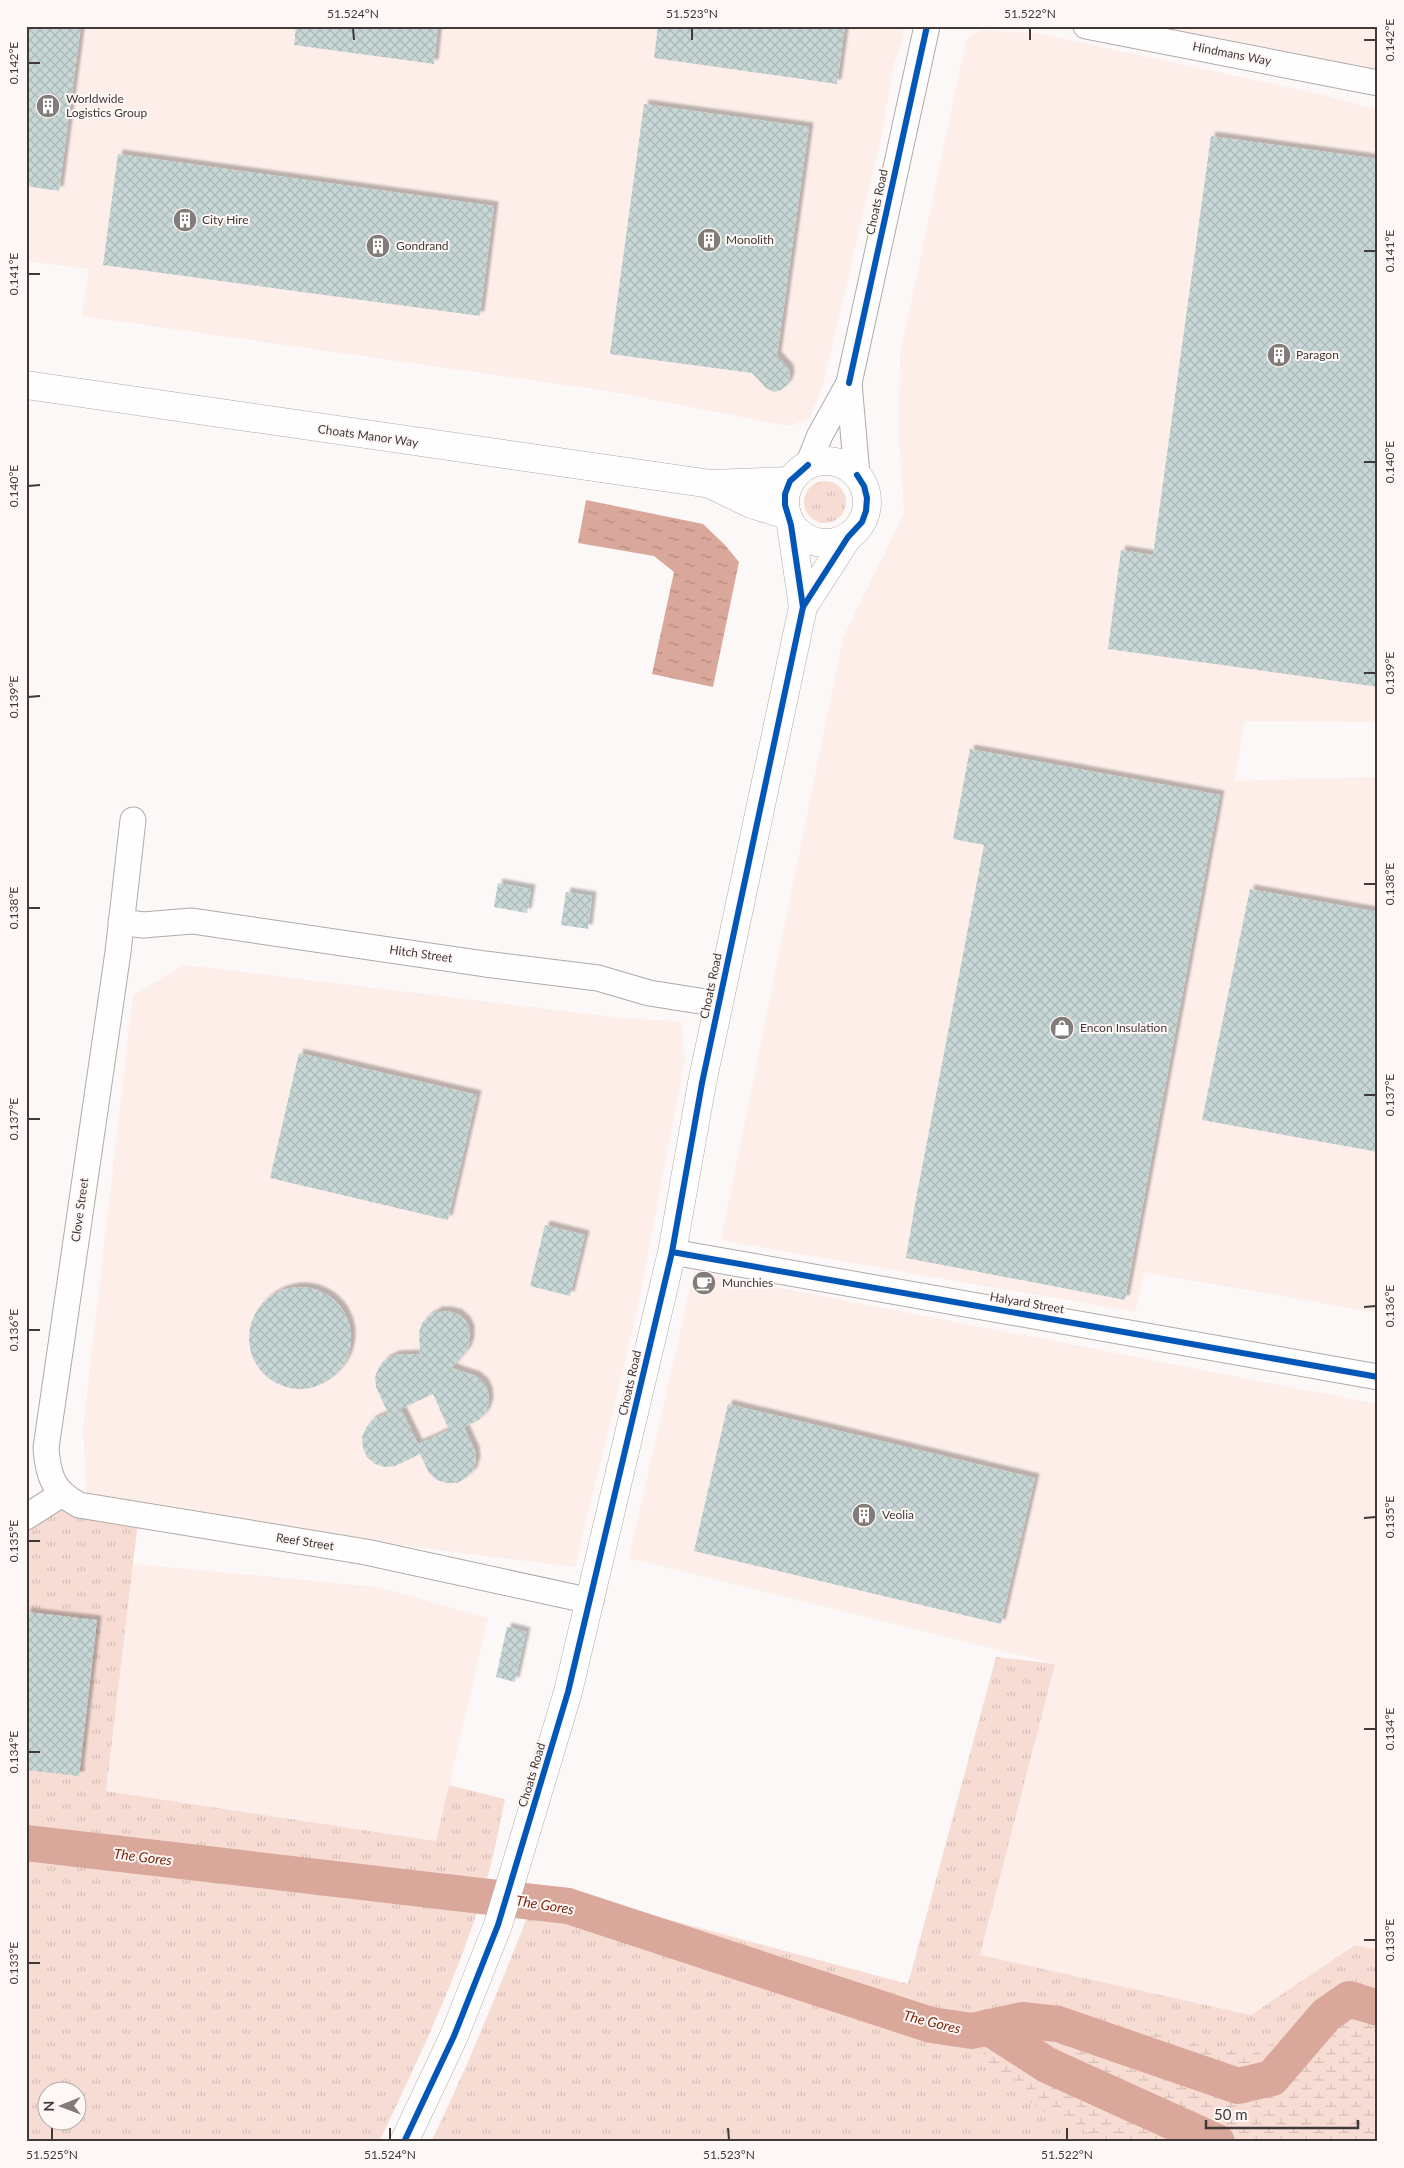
<svg xmlns="http://www.w3.org/2000/svg" width="1404" height="2168" viewBox="0 0 1404 2168" font-family="Lato,sans-serif">
<defs>
<pattern id="grass-tufts" width="24" height="20" patternUnits="userSpaceOnUse" patternTransform="scale(1.25)"><rect width="24" height="20" fill="#f7dcd4"/><path d="M3 7l-1-3M5 7V3M7 7l1-3M15 17l-1-3M17 17v-4M19 17l1-3" fill="none" stroke="#d5beb7"/></pattern>
<pattern id="wetland-marsh" width="20" height="14" patternUnits="userSpaceOnUse" patternTransform="scale(1.25)"><rect width="20" height="14" fill="#f7dcd4"/><path d="M1 5h8M5 5V1M11 12h8M15 12V8" fill="none" stroke="#d5beb7"/></pattern>
<pattern id="water-ripples" width="26" height="14" patternUnits="userSpaceOnUse" patternTransform="scale(1.25)"><rect width="26" height="14" fill="#d9a89a"/><path d="M2 4q2-2 4 0t4 0M15 11q2-2 4 0t4 0" fill="none" stroke="#b18a7e"/></pattern>
<pattern id="building-cross-hatch" width="8" height="8" patternUnits="userSpaceOnUse" patternTransform="scale(1.25)"><rect width="8" height="8" fill="#c7d7d6"/><path d="M0 0l8 8M0 8l8-8" fill="none" stroke="#acb9b8"/></pattern>
<filter id="shadow"><feDropShadow dx="4.5" dy="-4.5" stdDeviation="1" flood-color="#0004"/></filter>
</defs>
<rect width="100%" height="100%" fill="#fbf8f7"/>
<g fill="#fdeee9">
<path d="M 26,26 L 904,26 L 903,41 L 894,63 L 882,133 L 823,385 L 809,419 L 788,426 L 608,391 L 82,316 L 89,269 L 26,261 Z"/>
<path d="M 1135,26 L 1378,26 L 1378,83 Z"/>
<path d="M 982,30 L 1037,33 L 1324,95 L 1378,110 L 1378,722 L 1245,721 L 1234,781 L 1378,777 L 1378,1313 L 1144,1272 L 1135,1312 L 721,1240 L 843,638 L 904,514 L 899,437 L 900,356 L 966,41 L 976,32 Z"/>
<path d="M 185,965 L 630,1019 L 681,1021 L 685,1059 L 636,1316 L 575,1567 L 87,1506 L 83,1428 L 133,995 Z"/>
<path d="M 694,1271 L 1378,1404 L 1378,1950 L 1355,1945 L 1251,2015 L 980,1955 L 1055,1664 L 629,1558 Z"/>
<path d="M 26,1546 L 134,1564 L 377,1587 L 488,1618 L 436,1841 L 106,1791 Z"/>
</g>
<g fill="url(#grass-tufts)" fill-rule="evenodd">
<circle cx="825" cy="502" r="21"/>
<path d="M 26,1503 L 139,1513 L 106,1791 L 436,1841 L 449,1785 L 505,1799 C 498,1834 491,1869 480,1903 C 454,1985 416,2064 379,2142 L 26,2142 ZM 48,2090 L 78,2090 L 78,2120 L 48,2120 Z"/>
<path d="M 996,1657 L 1055,1664 L 980,1955 L 1251,2015 L 1355,1945 L 1378,1950 L 1378,2142 L 431,2142 C 472,2058 506,1971 540,1885 L 908,1984 Z"/>
</g>
<path fill="url(#wetland-marsh)" d="M 1358,1978 L 1378,1985 L 1378,2142 L 1108,2142 L 1038,2109 L 988,2062 L 972,2031 L 982,2017 L 1027,2003 L 1250,2055 L 1292,2032 Z"/>
<path fill="url(#water-ripples)" d="M 586,500 L 703,524 L 725,545 L 739,562 L 713,687 L 652,674 L 674,572 L 654,556 L 578,543 Z"/>
<g fill="none" stroke-linecap="round" stroke-linejoin="round">
<g stroke="#d9a89a" stroke-width="36">
<path d="M 26,1843 L 568,1906 L 931,2025 L 972,2031 L 1022,2020 L 1058,2024 L 1238,2086 L 1272,2078 L 1326,2015 L 1349,1999 L 1378,2008"/>
<path d="M 988,2027 L 1047,2065 L 1217,2142"/>
</g>
</g>
<g fill="url(#building-cross-hatch)" fill-rule="evenodd" filter="url(#shadow)">
<path d="M 26,26 L 81,26 L 59,191 L 26,186 Z"/>
<path d="M 296,26 L 438,26 L 434,64 L 294,45 Z"/>
<path d="M 658,26 L 845,26 L 837,84 L 654,58 Z"/>
<path d="M 644,104 L 809,127 L 777,356 L 789,369 L 790,377 L 787,385 L 781,390 L 774,392 L 766,388 L 752,373 L 610,354 Z"/>
<path d="M 1211,136 L 1378,159 L 1378,687 L 1108,649 L 1121,550 L 1153,555 Z"/>
<path d="M 118,154 L 494,206 L 480,316 L 103,265 Z"/>
<path d="M 970,749 L 1220,795 L 1125,1300 L 906,1258 L 916,1199 L 984,845 L 953,839 Z"/>
<path d="M 498,883 L 531,889 L 527,913 L 494,907 Z"/>
<path d="M 1250,889 L 1378,912 L 1378,1152 L 1202,1120 Z"/>
<path d="M 566,892 L 592,896 L 588,929 L 561,925 Z"/>
<path d="M 299,1053 L 477,1095 L 448,1220 L 270,1178 Z"/>
<path d="M 545,1225 L 585,1235 L 570,1296 L 530,1286 Z"/>
<circle cx="300" cy="1338" r="51"/>
<path d="M 438,1311 L 448,1311 L 458,1314 L 466,1321 L 470,1330 L 470,1341 L 467,1350 L 452,1368 L 476,1376 L 484,1383 L 488,1392 L 489,1402 L 486,1412 L 479,1420 L 464,1427 L 475,1451 L 476,1461 L 473,1471 L 466,1478 L 457,1483 L 447,1483 L 437,1480 L 429,1473 L 420,1454 L 395,1466 L 385,1467 L 375,1464 L 367,1457 L 363,1448 L 362,1437 L 366,1428 L 372,1420 L 388,1413 L 376,1387 L 375,1377 L 379,1367 L 385,1360 L 395,1355 L 420,1354 L 419,1333 L 422,1323 L 429,1316 ZM 433,1394 L 449,1430 L 418,1444 L 401,1409 Z"/>
<path d="M 728,1404 L 1035,1478 L 1001,1624 L 694,1551 Z"/>
<path d="M 26,1612 L 97,1620 L 79,1776 L 26,1770 Z"/>
<path d="M 507,1627 L 526,1632 L 515,1682 L 496,1677 Z"/>
</g>
<g fill="none" stroke-linecap="round" stroke-linejoin="round">
<g stroke="#afaba9" stroke-width="27">
<g id="minor">
<path d="M 1086,26 L 1378,83"/>
<path d="M 808,465 L 820,435 L 849,383"/>
<path d="M 857,475 L 849,383 L 927,26"/>
<path d="M 133,820 L 118,952 L 46,1448 C 48,1476 53,1491 79,1505 L 366,1552 L 591,1601"/>
<path d="M 121,922 L 143,925 L 192,921 L 485,964 L 598,978 L 649,993 L 719,1004"/>
<path d="M 672,1252 L 1378,1377"/>
<path d="M 26,1517 L 62,1494"/>
</g>
</g>
<g stroke="#afaba9" stroke-width="29">
<g id="tertiary">
<path d="M 26,385 L 711,484 L 790,481"/>
<circle cx="826" cy="502" r="41"/>
<path d="M 712,485 L 751,504 L 787,515"/>
<path d="M 791,525 L 803,607"/>
<path d="M 404,2142 L 454,2036 L 498,1925 L 568,1692 L 672,1252 L 702,1083 L 803,607 L 848,537"/>
</g>
</g>
<use href="#minor" stroke="#fefefe" stroke-width="25"/>
<use href="#tertiary" stroke="#fefefe" stroke-width="28"/>
<g stroke="#fdf7f5" stroke-width="9">
<g id="cycleway">
<path d="M 849,383 L 927,26"/>
<path d="M 803,607 L 791,525 L 785,505 L 785,494 L 790,481 L 808,465"/>
<path d="M 672,1252 L 1378,1377"/>
<path d="M 404,2142 L 454,2036 L 498,1925 L 568,1692 L 672,1252 L 702,1083 L 803,607 L 848,537 L 862,522 L 866,511 L 867,498 L 864,486 L 857,475"/>
</g>
</g>
<use href="#cycleway" stroke="#0057b8" stroke-width="6"/>
</g>
<path fill="none" stroke="#403937" stroke-width="2" d="M 353,28 L 354,40M 692,28 L 692,40M 1030,28 L 1030,40M 1364,40 L 1376,40M 28,63 L 40,63M 1364,251 L 1376,251M 28,274 L 40,274M 1364,462 L 1376,462M 28,486 L 40,485M 1364,673 L 1376,673M 28,697 L 40,696M 1364,884 L 1376,884M 28,908 L 40,908M 1364,1095 L 1376,1095M 28,1119 L 40,1119M 1364,1307 L 1376,1306M 28,1330 L 40,1330M 1364,1518 L 1376,1517M 28,1541 L 40,1541M 1364,1729 L 1376,1729M 28,1752 L 40,1752M 1364,1940 L 1376,1940M 28,1963 L 40,1963M 52,2128 L 52,2140M 390,2128 L 390,2140M 728,2128 L 729,2140M 1067,2128 L 1067,2140"/>
<defs>
<g id="building-disc" transform="scale(1.25)"><circle r="9.5" fill="#817c7a" stroke="#fdf7f5"/><path d="M-4-6H4V6H1V3H-1V6H-4ZM-2.5-4.3h1.7v1.8h-1.7ZM.8-4.3h1.7v1.8H.8ZM-2.5-1h1.7V.8h-1.7ZM.8-1h1.7V.8H.8Z" fill="#fff"/></g>
<g id="shop-disc" transform="scale(1.25)"><circle r="9.5" fill="#817c7a" stroke="#fdf7f5"/><path d="M-5-2.5h2.3a2.7 3.5 0 0 1 5.4 0H5L5.5 6h-11ZM-1.5-2.5h3a1.5 2.3 0 0 0-3 0Z" fill="#fff"/></g>
<g id="cafe-disc" transform="scale(1.25)"><circle r="9.5" fill="#817c7a" stroke="#fdf7f5"/><path d="M-5.5-4.5H6V0H3Q3 3.5 0 3.5H-2.5Q-5.5 3.5-5.5 0ZM3-3.2v2h1.7v-2ZM-6 4.5H4V6H-6Z" fill="#fff"/></g>
</defs>
<g fill-rule="evenodd">
<use href="#building-disc" x="48" y="106"/>
<use href="#building-disc" x="185" y="220"/>
<use href="#building-disc" x="709" y="240"/>
<use href="#building-disc" x="378" y="246"/>
<use href="#building-disc" x="1279" y="355"/>
<use href="#shop-disc" x="1062" y="1028"/>
<use href="#cafe-disc" x="704" y="1283"/>
<use href="#building-disc" x="864" y="1515"/>
</g>
<g text-anchor="middle" stroke-width="4" stroke-linejoin="round" paint-order="stroke">
<g font-size="12" fill="#403937" stroke="#fdf7f5">
<text transform="translate(1232 54) rotate(11)" y="4">Hindmans Way</text>
<text transform="translate(877 202) rotate(-78)" y="4">Choats Road</text>
<text transform="translate(368 436) rotate(8)" y="4">Choats Manor Way</text>
<text transform="translate(421 954) rotate(8)" y="4">Hitch Street</text>
<text transform="translate(711 986) rotate(-78)" y="4">Choats Road</text>
<text transform="translate(80 1210) rotate(-82)" y="4">Clove Street</text>
<text transform="translate(1027 1303) rotate(10)" y="4">Halyard Street</text>
<text transform="translate(630 1383) rotate(-77)" y="4">Choats Road</text>
<text transform="translate(305 1542) rotate(9)" y="4">Reef Street</text>
<text transform="translate(532 1775) rotate(-73)" y="4">Choats Road</text>
</g>
<g font-size="12" fill="#403937" stroke="#fdf7f5" text-anchor="start">
<text x="66" y="103">Worldwide<tspan x="66" dy="14">Logistics Group</tspan></text>
<text x="202" y="224">City Hire</text>
<text x="726" y="244">Monolith</text>
<text x="396" y="250">Gondrand</text>
<text x="1296" y="359">Paragon</text>
<text x="1080" y="1032">Encon Insulation</text>
<text x="722" y="1287">Munchies</text>
<text x="882" y="1519">Veolia</text>
</g>
<g font-size="14" font-style="italic" fill="#7a2810" stroke="#fdf7f5">
<text transform="translate(143 1857) rotate(7)" y="5">The Gores</text>
<text transform="translate(545 1905) rotate(9)" y="5">The Gores</text>
<text transform="translate(932 2022) rotate(14)" y="5">The Gores</text>
</g>
</g>
<rect width="1404" height="2168" fill="none" stroke="#fdf7f5" stroke-width="55"/>
<g transform="translate(62 2106) rotate(269)"><circle r="24" fill="#fdf7f5" stroke="#b1aba9"/>
<path d="M0-4L9 19L0 12L-9 19Z" fill="#817c7a"/>
<text y="-8" font-size="14" font-weight="bold" text-anchor="middle" fill="#403937">N</text>
</g>
<path d="M1206 2120v8h152v-8" fill="none" stroke="#403937" stroke-width="2.5"/>
<text x="1214" y="2120" font-size="15" fill="#403937" stroke="#fdf7f5" stroke-width="4" paint-order="stroke">50 m</text>
<rect x="28" y="28" width="1348" height="2112" fill="none" stroke="#403937" stroke-width="2"/>
<g font-size="12" text-anchor="middle" fill="#403937">
<text x="353" y="18">51.524°N</text>
<text x="692" y="18">51.523°N</text>
<text x="1030" y="18">51.522°N</text>
<text transform="translate(1390 40) rotate(-90)" y="4">0.142°E</text>
<text transform="translate(14 63) rotate(-90)" y="4">0.142°E</text>
<text transform="translate(1390 251) rotate(-90)" y="4">0.141°E</text>
<text transform="translate(14 274) rotate(-90)" y="4">0.141°E</text>
<text transform="translate(1390 462) rotate(-90)" y="4">0.140°E</text>
<text transform="translate(14 486) rotate(-90)" y="4">0.140°E</text>
<text transform="translate(1390 673) rotate(-90)" y="4">0.139°E</text>
<text transform="translate(14 697) rotate(-90)" y="4">0.139°E</text>
<text transform="translate(1390 884) rotate(-90)" y="4">0.138°E</text>
<text transform="translate(14 908) rotate(-90)" y="4">0.138°E</text>
<text transform="translate(1390 1095) rotate(-90)" y="4">0.137°E</text>
<text transform="translate(14 1119) rotate(-90)" y="4">0.137°E</text>
<text transform="translate(1390 1306) rotate(-90)" y="4">0.136°E</text>
<text transform="translate(14 1330) rotate(-90)" y="4">0.136°E</text>
<text transform="translate(1390 1517) rotate(-90)" y="4">0.135°E</text>
<text transform="translate(14 1541) rotate(-90)" y="4">0.135°E</text>
<text transform="translate(1390 1729) rotate(-90)" y="4">0.134°E</text>
<text transform="translate(14 1752) rotate(-90)" y="4">0.134°E</text>
<text transform="translate(1390 1940) rotate(-90)" y="4">0.133°E</text>
<text transform="translate(14 1963) rotate(-90)" y="4">0.133°E</text>
<text x="52" y="2159">51.525°N</text>
<text x="390" y="2159">51.524°N</text>
<text x="729" y="2159">51.523°N</text>
<text x="1067" y="2159">51.522°N</text>
</g>
</svg>
